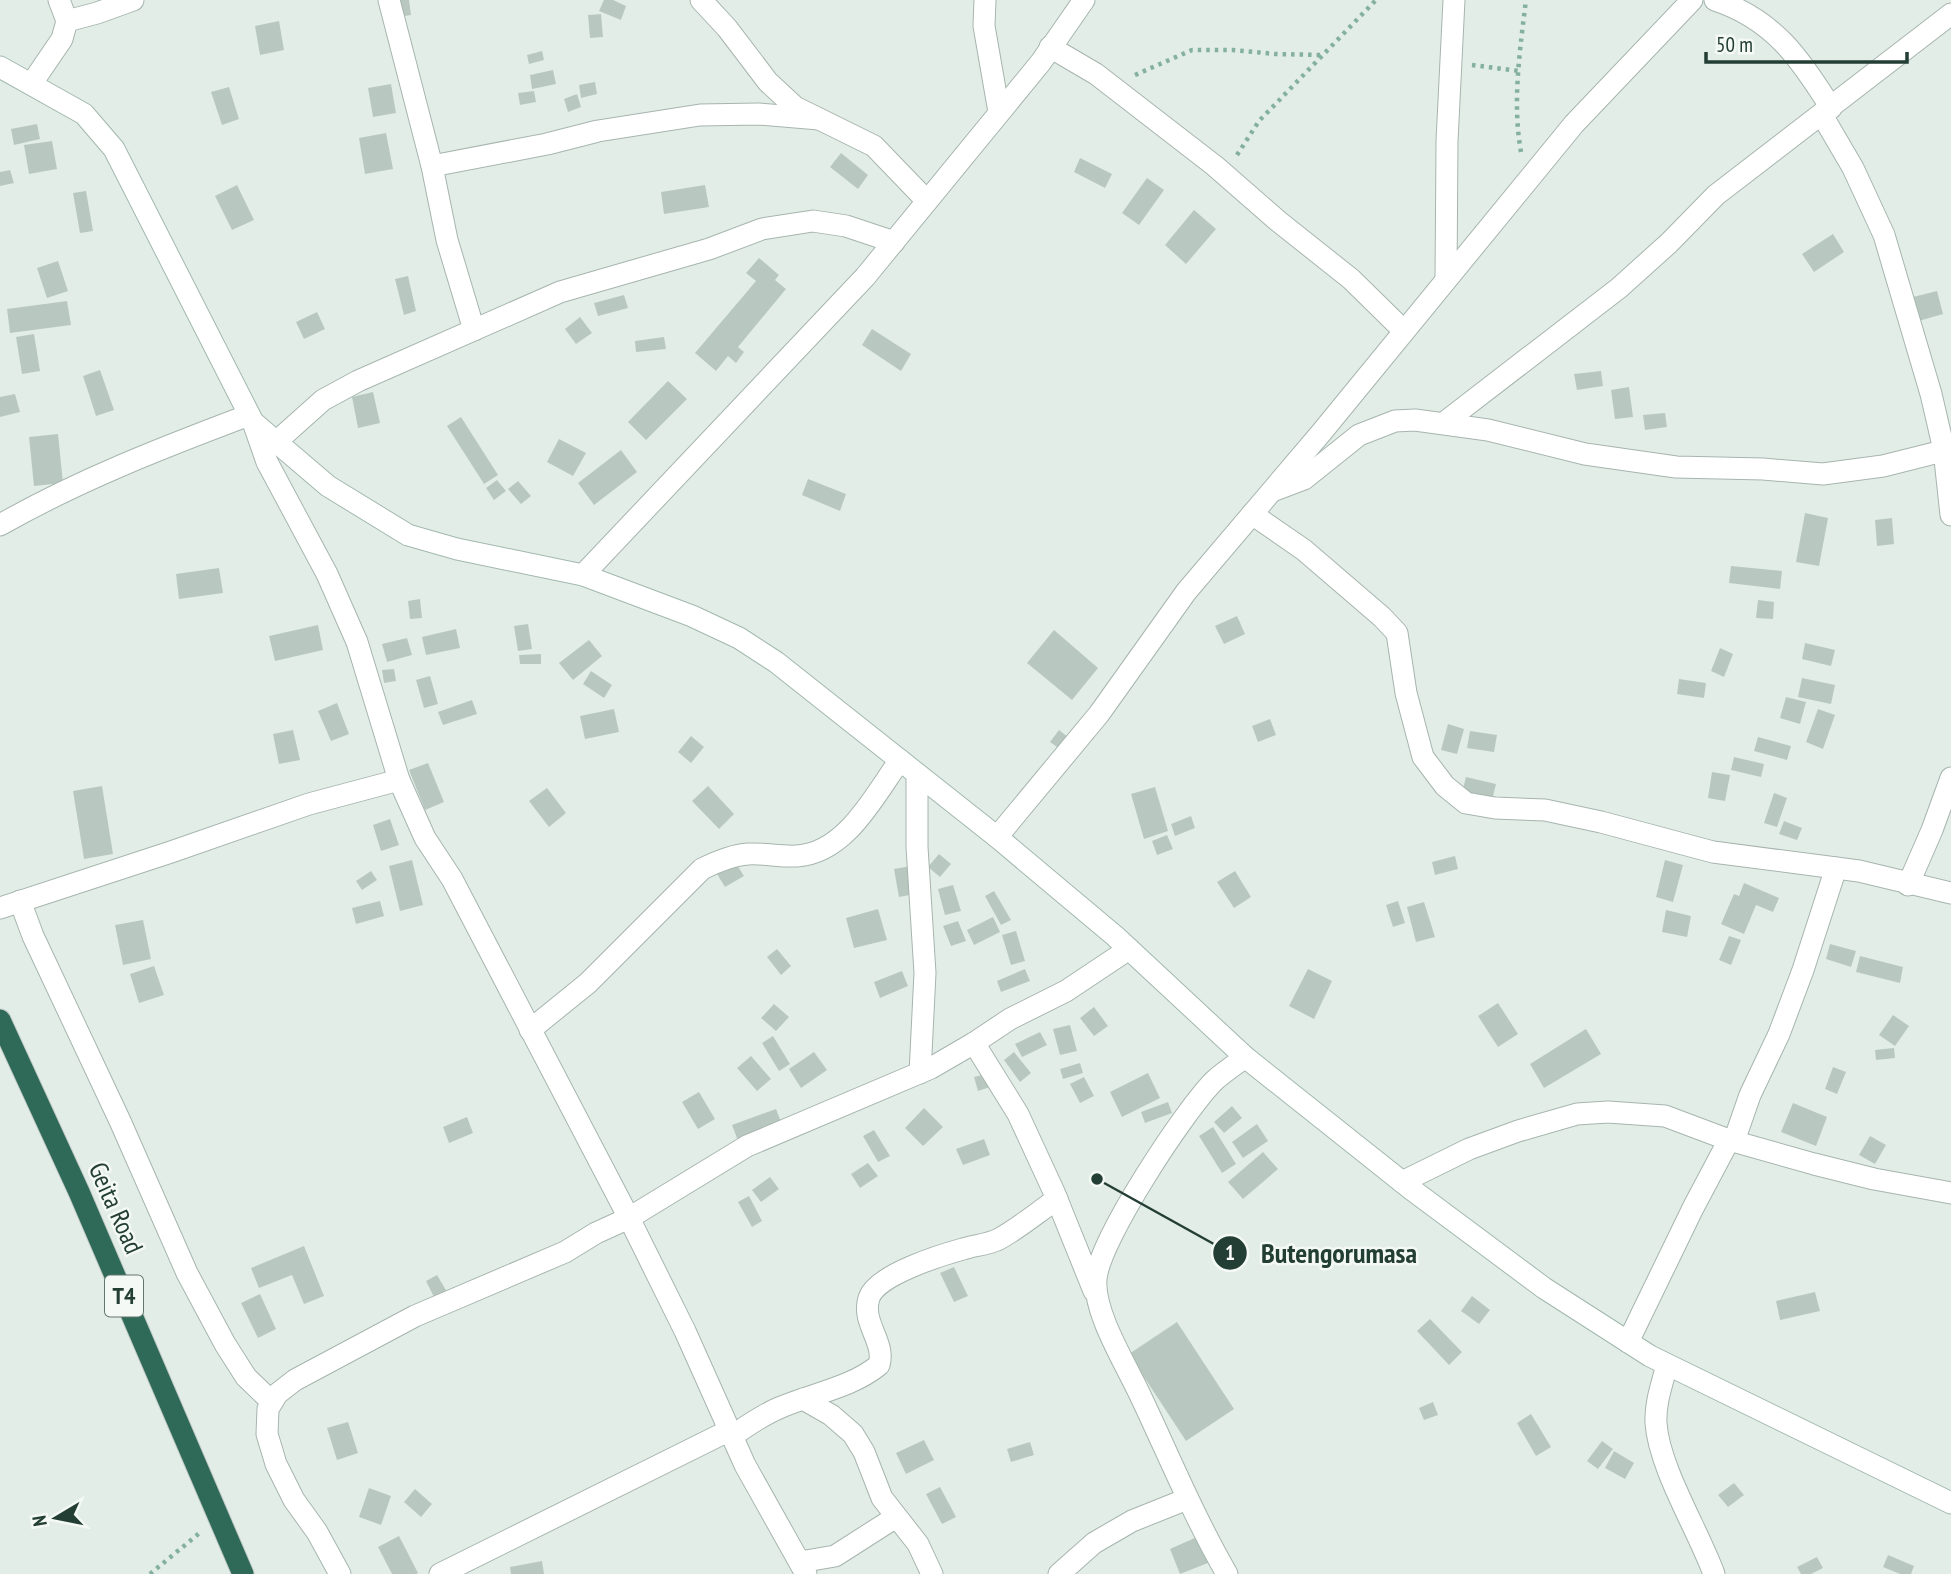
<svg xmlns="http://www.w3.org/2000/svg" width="1951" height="1574" viewBox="0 0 1951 1574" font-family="'PT Sans Narrow',sans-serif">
<rect width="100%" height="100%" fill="#e3ede8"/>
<g fill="#b8c8c0">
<path d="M 395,0 L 409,0 L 411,15 L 398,17 Z"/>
<path d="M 604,0 L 613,0 L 626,6 L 621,20 L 599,11 Z"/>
<path d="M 601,14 L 603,37 L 590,38 L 588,15 Z"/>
<path d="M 279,21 L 284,50 L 260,55 L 255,26 Z"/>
<path d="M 542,51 L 544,60 L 529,64 L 527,55 Z"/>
<path d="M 553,70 L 556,84 L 532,89 L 530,75 Z"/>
<path d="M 595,82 L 597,94 L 581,98 L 579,85 Z"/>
<path d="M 391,84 L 396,113 L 373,117 L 368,88 Z"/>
<path d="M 229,87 L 239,119 L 222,125 L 211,92 Z"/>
<path d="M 534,91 L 536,102 L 520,105 L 518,93 Z"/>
<path d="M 577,94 L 581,107 L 568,112 L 564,99 Z"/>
<path d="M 37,124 L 40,139 L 14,145 L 11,129 Z"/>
<path d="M 386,133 L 393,169 L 365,174 L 359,138 Z"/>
<path d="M 52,141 L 57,169 L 29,174 L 24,145 Z"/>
<path d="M 841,153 L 868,175 L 858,189 L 830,167 Z"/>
<path d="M 1080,158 L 1112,174 L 1105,188 L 1074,172 Z"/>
<path d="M 10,170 L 14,183 L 0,186 L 0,172 Z"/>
<path d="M 1147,178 L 1164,190 L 1139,225 L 1122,213 Z"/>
<path d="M 237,185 L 254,220 L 232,230 L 215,196 Z"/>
<path d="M 705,185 L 709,207 L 664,214 L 661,192 Z"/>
<path d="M 86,191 L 93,231 L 80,233 L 73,193 Z"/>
<path d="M 1194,210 L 1216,229 L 1186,264 L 1165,245 Z"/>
<path d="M 1833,234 L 1844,252 L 1814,272 L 1802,254 Z"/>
<path d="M 759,258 L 779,275 L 775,280 L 786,289 L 738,347 L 744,352 L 736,363 L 728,356 L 716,371 L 695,353 L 756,281 L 746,273 Z"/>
<path d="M 58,261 L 68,291 L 47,298 L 37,268 Z"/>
<path d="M 408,276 L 416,311 L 404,315 L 395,279 Z"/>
<path d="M 1937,291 L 1943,314 L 1915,322 L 1909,298 Z"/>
<path d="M 624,295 L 628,308 L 598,316 L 594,303 Z"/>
<path d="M 67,301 L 71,325 L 10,333 L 7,309 Z"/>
<path d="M 317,312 L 325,329 L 304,339 L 296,322 Z"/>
<path d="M 580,317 L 592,333 L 576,344 L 565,329 Z"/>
<path d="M 872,329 L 911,354 L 901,371 L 862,345 Z"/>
<path d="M 34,334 L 40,371 L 22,374 L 16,337 Z"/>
<path d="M 664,337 L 666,349 L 636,352 L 635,341 Z"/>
<path d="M 100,370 L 114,410 L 96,416 L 83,376 Z"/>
<path d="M 1601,371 L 1603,386 L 1577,390 L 1574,374 Z"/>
<path d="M 668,381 L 687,399 L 646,440 L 628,422 Z"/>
<path d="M 1629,387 L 1633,417 L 1615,419 L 1611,390 Z"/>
<path d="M 373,392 L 380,423 L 358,428 L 352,397 Z"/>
<path d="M 15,394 L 20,412 L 0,417 L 0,397 Z"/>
<path d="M 1665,413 L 1667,427 L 1645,430 L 1643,415 Z"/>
<path d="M 461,417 L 498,475 L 484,484 L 447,426 Z"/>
<path d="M 58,434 L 63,483 L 34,486 L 29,437 Z"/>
<path d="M 559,439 L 586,453 L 573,476 L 547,462 Z"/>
<path d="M 621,450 L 637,472 L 594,505 L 578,483 Z"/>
<path d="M 808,479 L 846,494 L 840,511 L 802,495 Z"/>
<path d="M 497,480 L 506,491 L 494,500 L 486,488 Z"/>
<path d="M 518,481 L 531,496 L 521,504 L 508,489 Z"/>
<path d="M 1805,513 L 1828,518 L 1819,566 L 1796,562 Z"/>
<path d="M 1892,518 L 1894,544 L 1877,546 L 1875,520 Z"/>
<path d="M 1731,566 L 1782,571 L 1780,589 L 1729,583 Z"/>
<path d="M 219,568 L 223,593 L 179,599 L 176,574 Z"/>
<path d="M 420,599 L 422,618 L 410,619 L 408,601 Z"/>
<path d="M 1758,600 L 1774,602 L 1773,619 L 1756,618 Z"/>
<path d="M 1237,616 L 1245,634 L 1224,644 L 1215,626 Z"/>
<path d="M 528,624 L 532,649 L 518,651 L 514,626 Z"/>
<path d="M 318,625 L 323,650 L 275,661 L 269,636 Z"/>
<path d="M 456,629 L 460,648 L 426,655 L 422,637 Z"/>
<path d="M 1054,630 L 1098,668 L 1072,700 L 1027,663 Z"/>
<path d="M 407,638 L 412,655 L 387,662 L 382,644 Z"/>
<path d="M 589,640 L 602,656 L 573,680 L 559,663 Z"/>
<path d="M 1805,643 L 1835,650 L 1831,666 L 1802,659 Z"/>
<path d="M 1720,648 L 1733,654 L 1724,677 L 1711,671 Z"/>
<path d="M 541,654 L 541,664 L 520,664 L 519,655 Z"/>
<path d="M 394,669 L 396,681 L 384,683 L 382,670 Z"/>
<path d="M 591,671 L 612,685 L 604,698 L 583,684 Z"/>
<path d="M 430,676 L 438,704 L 424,708 L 416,680 Z"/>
<path d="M 1802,678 L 1835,685 L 1831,704 L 1798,697 Z"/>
<path d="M 1679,679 L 1706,683 L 1704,698 L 1677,694 Z"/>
<path d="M 1786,697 L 1806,702 L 1800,724 L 1780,718 Z"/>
<path d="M 472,700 L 477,714 L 443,725 L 438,712 Z"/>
<path d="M 337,703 L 349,734 L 331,741 L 318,711 Z"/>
<path d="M 614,709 L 619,732 L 585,739 L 580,716 Z"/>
<path d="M 1818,709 L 1835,715 L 1823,749 L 1806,742 Z"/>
<path d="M 1270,719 L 1276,735 L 1258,742 L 1252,726 Z"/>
<path d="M 1448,724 L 1464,729 L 1457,754 L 1441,750 Z"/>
<path d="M 293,730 L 300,760 L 279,764 L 273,734 Z"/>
<path d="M 1059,730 L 1069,738 L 1060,749 L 1050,742 Z"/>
<path d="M 1470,731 L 1497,735 L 1494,752 L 1467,748 Z"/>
<path d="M 691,736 L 704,747 L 691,763 L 678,752 Z"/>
<path d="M 1758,737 L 1791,746 L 1787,760 L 1754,751 Z"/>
<path d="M 1734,757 L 1764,764 L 1761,777 L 1731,770 Z"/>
<path d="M 428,763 L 444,802 L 425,810 L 409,770 Z"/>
<path d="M 1712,772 L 1730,775 L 1725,801 L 1708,798 Z"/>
<path d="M 1466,777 L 1496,784 L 1492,800 L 1462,793 Z"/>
<path d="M 102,786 L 113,854 L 84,859 L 73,791 Z"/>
<path d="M 708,786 L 734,814 L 719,829 L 692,801 Z"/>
<path d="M 1155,787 L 1168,831 L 1144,839 L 1131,794 Z"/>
<path d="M 547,788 L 566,813 L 549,827 L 529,801 Z"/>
<path d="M 1774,793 L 1787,798 L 1777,827 L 1764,823 Z"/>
<path d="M 1191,816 L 1195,828 L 1175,836 L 1171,824 Z"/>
<path d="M 390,819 L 399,845 L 381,851 L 373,825 Z"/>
<path d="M 1784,821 L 1802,828 L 1797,840 L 1779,834 Z"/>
<path d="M 1167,835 L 1173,849 L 1157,855 L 1152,841 Z"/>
<path d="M 939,854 L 951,864 L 940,877 L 928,867 Z"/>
<path d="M 1455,856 L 1458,869 L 1435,875 L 1432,862 Z"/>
<path d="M 412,860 L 423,905 L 400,911 L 389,866 Z"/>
<path d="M 1665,860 L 1683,865 L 1673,902 L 1656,897 Z"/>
<path d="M 735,862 L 744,876 L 725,887 L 717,874 Z"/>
<path d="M 911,866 L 915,894 L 899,897 L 894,869 Z"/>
<path d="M 371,871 L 377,880 L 362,890 L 356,881 Z"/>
<path d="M 1235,871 L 1251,897 L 1234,908 L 1217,882 Z"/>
<path d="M 1744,883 L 1779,898 L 1773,912 L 1756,905 L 1744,934 L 1721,924 L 1734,894 L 1739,896 Z"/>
<path d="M 953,885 L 961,911 L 945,915 L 938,889 Z"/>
<path d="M 994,891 L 1011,920 L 1001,925 L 985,896 Z"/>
<path d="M 380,901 L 384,916 L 356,924 L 352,908 Z"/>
<path d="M 1398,901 L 1405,923 L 1393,927 L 1386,905 Z"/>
<path d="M 1424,902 L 1435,937 L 1416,942 L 1407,907 Z"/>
<path d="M 878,909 L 887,940 L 854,948 L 846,918 Z"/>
<path d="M 1666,910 L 1691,916 L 1687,937 L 1662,932 Z"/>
<path d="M 993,917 L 1000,932 L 974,945 L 967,930 Z"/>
<path d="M 143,920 L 151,959 L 123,965 L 115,925 Z"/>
<path d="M 958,921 L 966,941 L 951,946 L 943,926 Z"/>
<path d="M 1016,931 L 1025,961 L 1011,965 L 1002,935 Z"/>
<path d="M 1729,936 L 1741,940 L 1731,965 L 1719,960 Z"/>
<path d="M 1830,944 L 1856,951 L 1851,967 L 1826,959 Z"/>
<path d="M 777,949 L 791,966 L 781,975 L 767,957 Z"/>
<path d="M 1860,956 L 1903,967 L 1900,983 L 1856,972 Z"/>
<path d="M 154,966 L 164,995 L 139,1003 L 130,974 Z"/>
<path d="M 1025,969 L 1030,981 L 1001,992 L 997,981 Z"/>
<path d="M 1308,969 L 1332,981 L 1314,1019 L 1289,1006 Z"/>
<path d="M 902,971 L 908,986 L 880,998 L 874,982 Z"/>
<path d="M 1498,1003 L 1518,1034 L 1498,1047 L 1478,1016 Z"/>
<path d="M 774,1004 L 789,1017 L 776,1031 L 761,1018 Z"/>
<path d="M 1094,1007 L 1108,1026 L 1094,1036 L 1080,1018 Z"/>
<path d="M 1893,1015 L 1909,1026 L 1895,1046 L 1879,1035 Z"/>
<path d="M 1070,1025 L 1077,1051 L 1060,1055 L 1053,1029 Z"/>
<path d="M 1586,1029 L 1601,1054 L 1544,1088 L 1530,1064 Z"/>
<path d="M 1040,1032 L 1047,1045 L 1022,1057 L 1015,1044 Z"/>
<path d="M 773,1036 L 790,1064 L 779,1071 L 762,1043 Z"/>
<path d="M 1894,1048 L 1895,1058 L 1876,1060 L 1875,1050 Z"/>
<path d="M 814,1052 L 827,1070 L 801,1088 L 789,1069 Z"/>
<path d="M 1014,1052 L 1031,1073 L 1020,1082 L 1004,1060 Z"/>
<path d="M 751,1056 L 771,1079 L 757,1091 L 737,1068 Z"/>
<path d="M 1080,1063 L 1083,1073 L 1063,1079 L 1060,1069 Z"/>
<path d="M 1833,1067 L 1846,1072 L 1837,1094 L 1825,1089 Z"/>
<path d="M 990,1073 L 993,1086 L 978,1091 L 974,1077 Z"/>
<path d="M 1148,1073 L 1160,1098 L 1122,1117 L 1110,1092 Z"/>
<path d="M 1084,1077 L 1094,1096 L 1080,1103 L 1070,1084 Z"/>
<path d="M 699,1092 L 715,1119 L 698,1129 L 682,1102 Z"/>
<path d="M 1168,1102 L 1172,1113 L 1145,1123 L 1141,1112 Z"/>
<path d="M 1793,1103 L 1827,1117 L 1816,1146 L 1781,1132 Z"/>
<path d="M 1232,1106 L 1242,1118 L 1224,1133 L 1214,1122 Z"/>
<path d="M 924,1108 L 943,1127 L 923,1146 L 905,1128 Z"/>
<path d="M 776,1109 L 784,1130 L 740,1146 L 732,1125 Z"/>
<path d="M 467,1117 L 473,1133 L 449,1143 L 443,1127 Z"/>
<path d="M 1257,1124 L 1268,1141 L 1243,1158 L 1232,1142 Z"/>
<path d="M 1213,1127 L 1236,1164 L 1222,1173 L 1199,1136 Z"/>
<path d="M 874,1130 L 890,1156 L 878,1162 L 863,1136 Z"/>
<path d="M 1870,1136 L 1886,1145 L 1875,1164 L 1859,1155 Z"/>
<path d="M 984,1139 L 990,1155 L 963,1165 L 956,1149 Z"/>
<path d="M 1263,1152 L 1278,1169 L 1243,1199 L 1228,1182 Z"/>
<path d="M 868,1163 L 878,1176 L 860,1188 L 851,1174 Z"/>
<path d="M 770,1177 L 779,1189 L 761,1202 L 752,1190 Z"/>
<path d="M 749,1196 L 762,1221 L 752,1227 L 738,1202 Z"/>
<path d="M 304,1246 L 324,1296 L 304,1304 L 292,1275 L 259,1288 L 251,1268 Z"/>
<path d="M 954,1267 L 968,1296 L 954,1302 L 940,1273 Z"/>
<path d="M 437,1275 L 447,1292 L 435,1299 L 426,1281 Z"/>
<path d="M 1815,1292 L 1820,1311 L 1780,1320 L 1776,1301 Z"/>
<path d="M 260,1294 L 276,1329 L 258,1338 L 241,1303 Z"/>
<path d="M 1472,1296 L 1490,1310 L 1479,1324 L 1461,1311 Z"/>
<path d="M 1430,1319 L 1462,1352 L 1449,1365 L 1417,1331 Z"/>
<path d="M 1177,1322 L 1234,1409 L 1186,1441 L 1129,1354 Z"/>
<path d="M 1433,1402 L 1438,1415 L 1424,1420 L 1419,1408 Z"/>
<path d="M 1531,1414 L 1551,1447 L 1536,1456 L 1517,1423 Z"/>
<path d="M 348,1422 L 358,1453 L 337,1460 L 327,1428 Z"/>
<path d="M 924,1440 L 934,1460 L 906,1474 L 896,1453 Z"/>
<path d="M 1602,1441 L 1613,1449 L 1598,1469 L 1587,1461 Z"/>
<path d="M 1030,1442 L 1034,1455 L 1011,1462 L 1007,1449 Z"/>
<path d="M 1614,1451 L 1634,1463 L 1625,1479 L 1605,1468 Z"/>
<path d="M 1734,1483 L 1744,1495 L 1728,1507 L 1718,1495 Z"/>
<path d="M 940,1487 L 956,1517 L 942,1524 L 926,1494 Z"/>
<path d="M 369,1488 L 391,1496 L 381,1525 L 359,1517 Z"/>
<path d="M 415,1489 L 432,1504 L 421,1517 L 404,1502 Z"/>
<path d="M 399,1536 L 418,1573 L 416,1574 L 392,1574 L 378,1547 Z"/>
<path d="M 1197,1537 L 1208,1563 L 1180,1574 L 1170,1549 Z"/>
<path d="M 1888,1555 L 1914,1566 L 1911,1574 L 1900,1574 L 1883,1567 Z"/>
<path d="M 1817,1557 L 1823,1568 L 1811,1574 L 1801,1574 L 1797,1567 Z"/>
<path d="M 542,1561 L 544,1574 L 511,1574 L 510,1567 Z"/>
</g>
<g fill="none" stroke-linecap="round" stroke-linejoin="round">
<g stroke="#a6b5ae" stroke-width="23">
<g id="street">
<path d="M 389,0 L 432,166 L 447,240 L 474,330"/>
<path d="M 701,0 L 727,28 L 768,82 L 795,107 L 874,146 L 927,201"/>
<path d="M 985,0 L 984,26 L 999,112"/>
<path d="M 1715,0 C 1773,19 1800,58 1831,108"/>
<path d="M 67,21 L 97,13 L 133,0"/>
<path d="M 1050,47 L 1096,74 L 1215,166 L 1278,221 L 1351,279 L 1404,331"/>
<path d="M 32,83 L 62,39 L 67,21 L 59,0"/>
<path d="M 1822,115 L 1853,168 L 1884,235 L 1931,394 L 1944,450 L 1951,515"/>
<path d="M 432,166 L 547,144 L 598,131 L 700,115 L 759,114 L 819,119"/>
<path d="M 1446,280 L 1447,141 L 1454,0"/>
<path d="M 253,422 L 267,462 L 327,574 L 357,642 L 399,780 L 425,838 L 452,879 L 629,1218 L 685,1331 L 745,1465 L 806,1574"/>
<path d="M 1445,422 L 1619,288 L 1669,243 L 1716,195 L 1951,14"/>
<path d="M 276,442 L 323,400 L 358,381 L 560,292 L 709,249 L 762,229 L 813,221 L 846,226 L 894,242"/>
<path d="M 1275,490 L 1304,479 L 1359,435 L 1395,421 L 1415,420 L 1488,430 L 1585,454 L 1676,467 L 1763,469 L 1823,474 L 1883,466 L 1951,449"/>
<path d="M 1252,514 L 1304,550 L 1382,617 L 1397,633 L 1406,693 L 1423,757 L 1445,786 L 1466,803 L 1495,808 L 1545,810 L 1601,822 L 1713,852 L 1859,871 L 1951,893"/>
<path d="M 0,525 C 79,480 164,447 249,415"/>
<path d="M 583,575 L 865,277 L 1041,62 L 1084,0"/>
<path d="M 917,774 L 917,847 L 925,973 L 920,1073"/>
<path d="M 997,837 L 1099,714 L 1186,592 L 1321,433 L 1574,124 L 1692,0"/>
<path d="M 1908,885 L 1932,830 L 1951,778"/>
<path d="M 20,901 L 33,936 L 120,1121 L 187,1273 L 225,1344 L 246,1377 L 272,1402"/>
<path d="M 0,908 L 171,852 L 309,804 L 399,780"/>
<path d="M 530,1030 L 588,983 L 702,869 C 716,862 732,855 748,854 C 764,853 780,857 797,856 C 846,853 874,796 900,760"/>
<path d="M 974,1043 L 1018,1114 L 1054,1192 L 1094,1291"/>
<path d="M 1734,1141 L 1750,1095 L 1779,1034 L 1803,970 L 1836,868"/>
<path d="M 1402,1182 L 1469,1149 L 1518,1131 L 1577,1114 L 1608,1112 L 1665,1116 L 1729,1140 L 1814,1164 L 1874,1179 L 1951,1193"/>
<path d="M 1628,1342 L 1693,1208 L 1729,1140"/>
<path d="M 1667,1365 C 1662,1384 1655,1403 1656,1423 C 1659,1468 1698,1530 1714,1574"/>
<path d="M 803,1399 L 831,1415 L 853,1434 L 864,1452 L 882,1498 L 918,1544 L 932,1574"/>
<path d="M 732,1436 C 747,1426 762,1415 779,1408 C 811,1394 851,1388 879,1365 C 886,1342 861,1323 869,1298 C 876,1275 941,1255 963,1249 C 975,1245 987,1245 999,1239 C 1019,1228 1038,1212 1057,1199"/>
<path d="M 800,1562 L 835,1556 L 896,1517"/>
<path d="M 340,1574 L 317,1532 L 294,1500 L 276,1464 L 267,1434 L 268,1409 L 277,1394 L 295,1380 L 415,1316 L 565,1252 L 596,1233 L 629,1218 L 747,1146 L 931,1068 L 974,1043 L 1010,1019 L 1066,991 L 1129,949"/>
<path d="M 440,1574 L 730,1430"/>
<path d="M 1059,1574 L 1094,1543 L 1132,1521 L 1187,1499"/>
<path d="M 1227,1574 C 1194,1517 1169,1456 1141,1397 C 1127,1366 1093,1313 1096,1279 C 1099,1240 1186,1108 1215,1080 C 1224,1072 1235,1065 1245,1057"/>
</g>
</g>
<g stroke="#a1b8ae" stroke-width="23">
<path id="secondary" d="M 0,67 L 84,114 L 114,149 L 253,422 L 328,486 L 408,535 L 457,549 L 583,575 L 692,616 L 739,638 L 776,662 L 997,837 L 1115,936 L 1245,1057 L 1411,1189 L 1544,1288 L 1650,1356 L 1951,1503"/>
</g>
<g stroke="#c1c9c6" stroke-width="23">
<path id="highway" d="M 0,1020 L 79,1192 L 243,1574"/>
</g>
<g stroke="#84b09e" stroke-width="4.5" stroke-dasharray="3.5 5" stroke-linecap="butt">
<path d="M 1472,65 L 1519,71"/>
<path d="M 1135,75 L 1192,50 L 1233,50 L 1275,54 L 1320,55"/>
<path d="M 1521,152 C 1512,103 1520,49 1526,0"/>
<path d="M 1237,155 L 1259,121 L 1376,0"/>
<path d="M 150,1574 L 202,1531"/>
</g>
<use href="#street" stroke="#fff" stroke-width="21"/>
<use href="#secondary" stroke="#fff" stroke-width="21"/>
<use href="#highway" stroke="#2f6a58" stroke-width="21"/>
</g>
<g text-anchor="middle" stroke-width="5" stroke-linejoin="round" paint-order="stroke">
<rect fill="#f4f9f6" stroke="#62766e" stroke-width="2" x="105" y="1275.5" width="38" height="41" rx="5"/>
<g font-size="24" font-weight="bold" fill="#233e34">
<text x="124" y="1304">T4</text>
</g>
<g font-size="26" fill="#233e34" stroke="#f4f9f6">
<text transform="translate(116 1208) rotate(66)" y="9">Geita Road</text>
</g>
</g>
<path fill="none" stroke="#233e34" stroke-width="2.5" d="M1097 1179L1230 1253"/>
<g fill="#233e34" stroke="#f4f9f6" stroke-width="2.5">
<circle cx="1097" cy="1179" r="7"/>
<circle cx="1230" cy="1253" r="18"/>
</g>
<g font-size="21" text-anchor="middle" font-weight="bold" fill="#fff">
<text x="1230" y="1260">1</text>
</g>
<g font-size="28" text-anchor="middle" font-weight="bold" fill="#233e34" stroke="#f4f9f6" stroke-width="5" stroke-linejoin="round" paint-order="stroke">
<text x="1339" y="1263">Butengorumasa</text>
</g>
<g transform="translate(56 1518) rotate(260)" stroke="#f4f9f6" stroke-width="5" paint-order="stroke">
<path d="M0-5L12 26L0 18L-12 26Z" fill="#233e34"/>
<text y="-10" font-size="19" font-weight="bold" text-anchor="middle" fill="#233e34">N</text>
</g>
<path d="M1706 52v10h201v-10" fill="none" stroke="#233e34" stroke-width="3.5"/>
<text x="1716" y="52" font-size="21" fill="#233e34" stroke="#f4f9f6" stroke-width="5" paint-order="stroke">50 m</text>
</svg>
